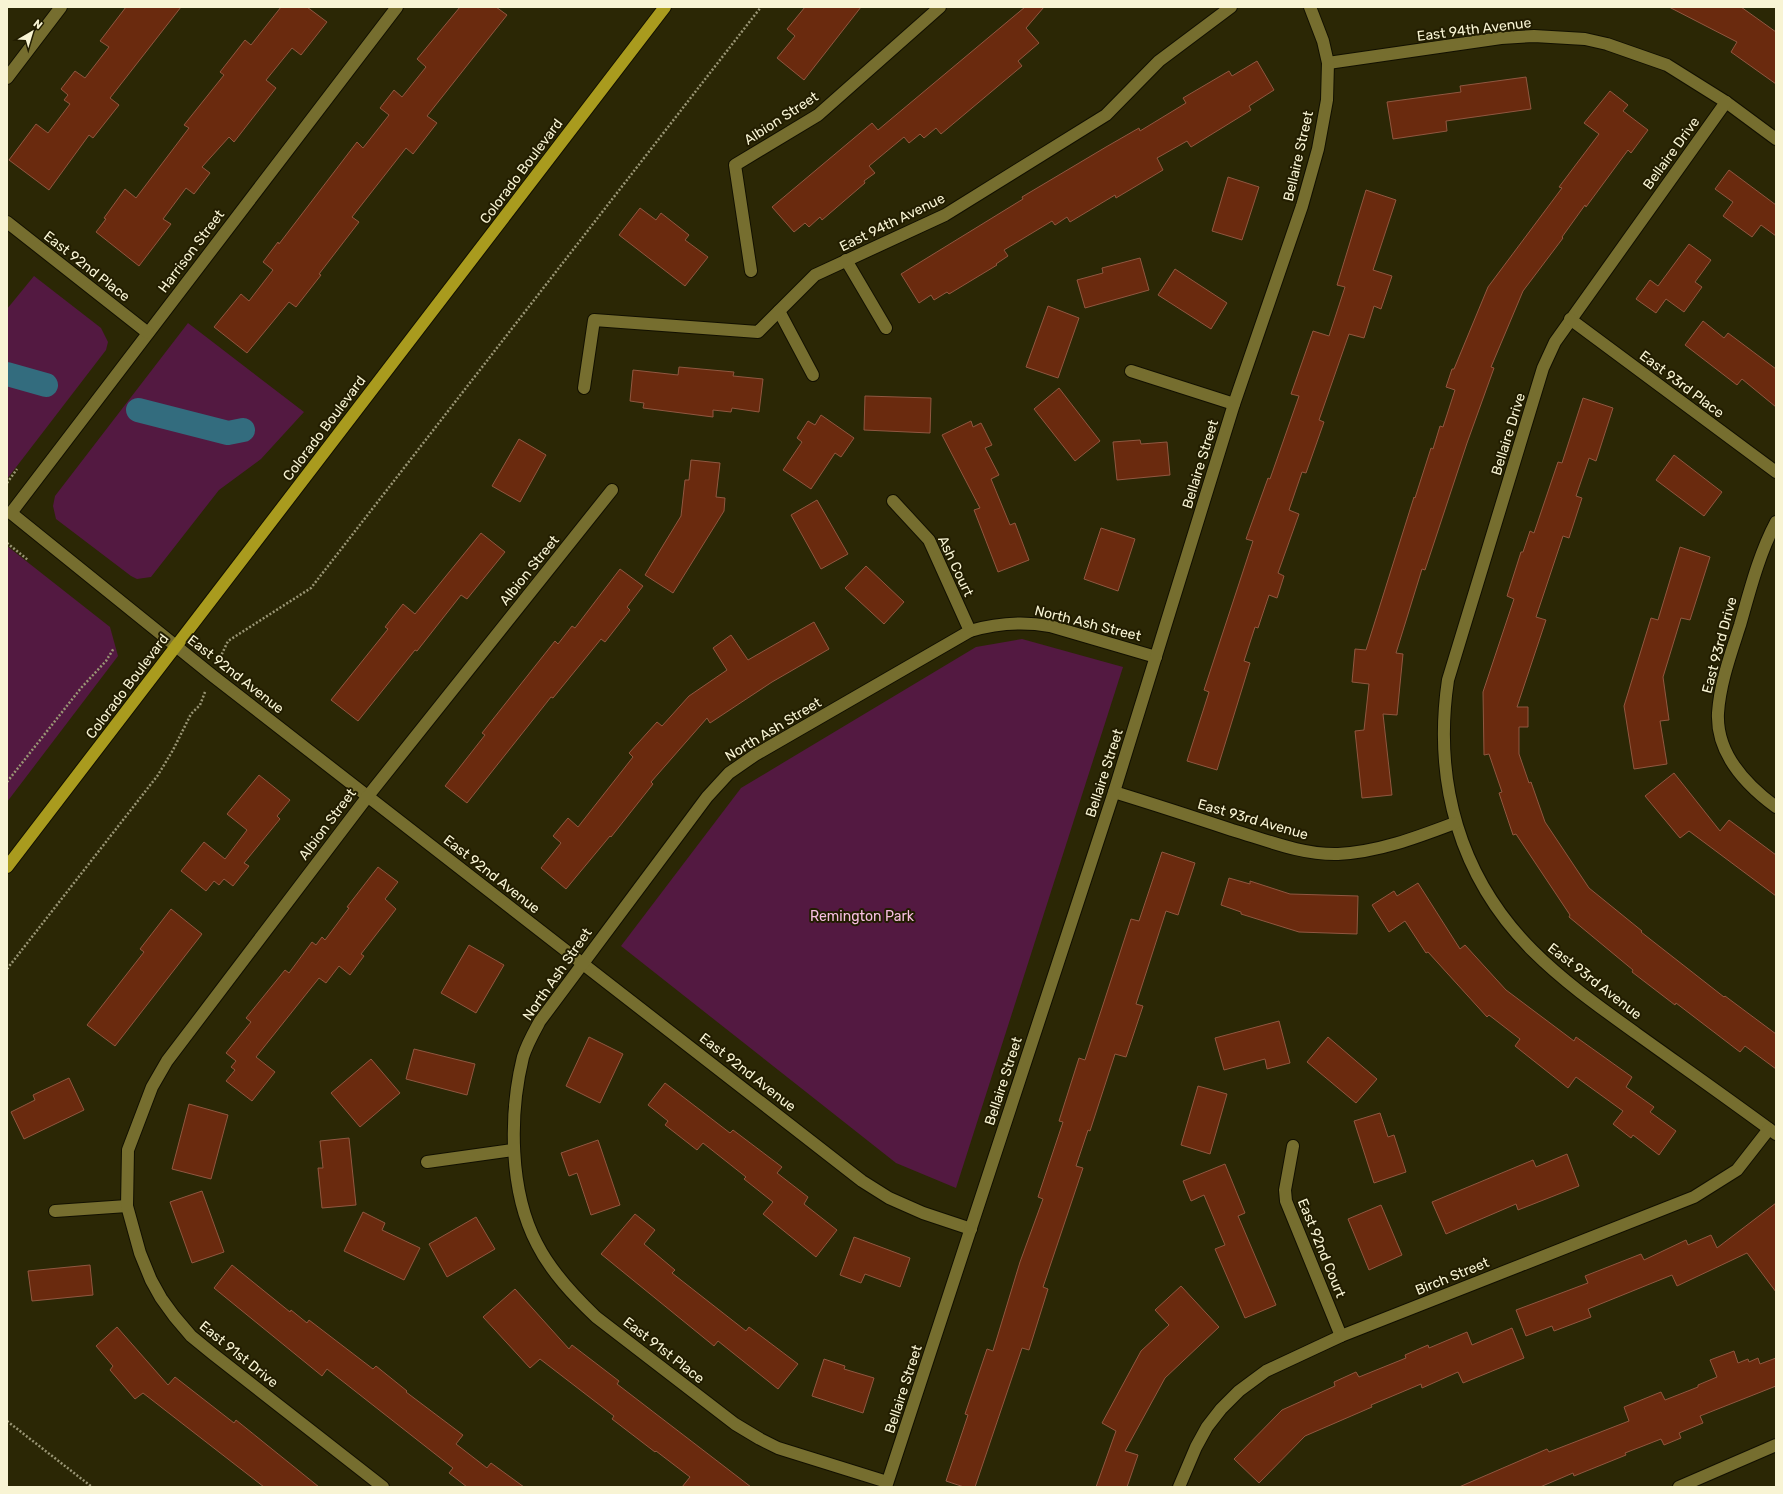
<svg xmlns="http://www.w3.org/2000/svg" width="1783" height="1494" viewBox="0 0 1783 1494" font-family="Rubik,sans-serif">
<rect width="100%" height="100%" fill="#2b2705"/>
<g fill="#531941">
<path d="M 34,276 L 101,328 L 108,342 L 106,350 L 7,479 L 7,309 Z"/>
<path d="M 188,323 L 304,412 L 261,459 L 219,490 L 151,577 L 137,579 L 131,576 L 56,519 L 53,506 L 55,496 Z"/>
<path d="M 7,546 L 110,627 L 118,656 L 7,802 Z"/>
<path d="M 1022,639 L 1123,667 L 956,1188 L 896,1163 L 621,946 L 741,788 L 976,647 Z"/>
</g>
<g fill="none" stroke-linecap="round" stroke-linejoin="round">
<g stroke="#336c7e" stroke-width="24">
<path d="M 7,374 L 46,385"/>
<path d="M 138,410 L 228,433 L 243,430"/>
</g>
</g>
<g fill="#6a2a0e" stroke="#905740">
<path d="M 126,7 L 181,7 L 110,98 L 119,105 L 93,138 L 89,135 L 49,190 L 9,160 L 36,124 L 48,133 L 70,104 L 64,100 L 68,95 L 61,89 L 75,71 L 85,78 L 109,47 L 100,41 Z"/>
<path d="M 281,7 L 307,7 L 327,22 L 301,55 L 292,48 L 266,80 L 276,88 L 234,142 L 229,137 L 202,167 L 210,173 L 194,194 L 186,188 L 163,219 L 171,224 L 139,266 L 96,232 L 106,219 L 104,218 L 125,189 L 136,198 L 189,128 L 184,125 L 224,75 L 220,72 L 245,40 L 251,45 Z"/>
<path d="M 460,7 L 496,7 L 507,15 L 427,116 L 437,123 L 413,154 L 406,148 L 352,217 L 359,222 L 319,274 L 321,275 L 296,307 L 289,302 L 247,353 L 214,327 L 241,294 L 249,301 L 273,270 L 263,262 L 278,242 L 279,244 L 357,142 L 363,148 L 389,115 L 380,108 L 394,90 L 402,97 L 426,67 L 417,59 Z"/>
<path d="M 805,7 L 861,7 L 804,80 L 777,58 L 795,36 L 787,29 Z"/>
<path d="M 1025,7 L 1044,7 L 1026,28 L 1039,43 L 1018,61 L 1022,66 L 941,134 L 936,128 L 924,138 L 920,134 L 909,143 L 904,137 L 869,166 L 875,173 L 864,181 L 865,183 L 822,220 L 820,217 L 809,227 L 805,223 L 794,232 L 772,207 L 872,123 L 878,130 Z"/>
<path d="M 1669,7 L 1741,7 L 1776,32 L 1776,84 L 1731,52 L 1737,42 Z"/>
<path d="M 1257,61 L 1274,90 L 1249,106 L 1251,110 L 1191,147 L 1187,141 L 1157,158 L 1163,170 L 1116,198 L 1115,195 L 1070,222 L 1067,217 L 1055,225 L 1052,221 L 1004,250 L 1008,256 L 996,264 L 997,265 L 949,294 L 947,292 L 934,300 L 931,295 L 919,303 L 901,274 L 1023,199 L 1022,197 L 1106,147 L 1139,128 L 1140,131 L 1186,103 L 1183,98 L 1229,71 L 1232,76 Z"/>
<path d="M 1526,77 L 1531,109 L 1446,121 L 1447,131 L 1393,139 L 1387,102 L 1461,92 L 1460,86 Z"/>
<path d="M 1610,91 L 1628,105 L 1623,111 L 1648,130 L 1631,153 L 1628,150 L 1586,207 L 1585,205 L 1562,237 L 1563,238 L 1523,291 L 1491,367 L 1494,368 L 1467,443 L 1425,570 L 1422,569 L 1396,653 L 1403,654 L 1397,715 L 1383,714 L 1392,795 L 1362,798 L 1355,731 L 1364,730 L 1369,684 L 1352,682 L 1355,649 L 1366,650 L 1414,497 L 1415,498 L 1431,448 L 1433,449 L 1440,426 L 1443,427 L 1455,390 L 1446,387 L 1452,369 L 1454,369 L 1488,287 L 1562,188 L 1559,187 L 1599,134 L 1584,123 Z"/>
<path d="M 1729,170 L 1776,205 L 1776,236 L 1761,225 L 1752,237 L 1723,216 L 1733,202 L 1715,189 Z"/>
<path d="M 1228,177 L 1259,187 L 1242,240 L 1212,231 Z"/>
<path d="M 1366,190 L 1396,200 L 1373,270 L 1392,276 L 1381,309 L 1374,306 L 1364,338 L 1349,334 L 1319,420 L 1324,422 L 1306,473 L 1302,472 L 1289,510 L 1299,514 L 1278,573 L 1284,576 L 1277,598 L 1269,595 L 1258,628 L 1255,627 L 1244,661 L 1250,663 L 1217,770 L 1187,761 L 1209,692 L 1204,690 L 1253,541 L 1246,539 L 1268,478 L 1270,479 L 1299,396 L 1291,394 L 1313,331 L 1329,336 L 1345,287 L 1337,285 Z"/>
<path d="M 640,208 L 656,220 L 661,213 L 689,235 L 685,240 L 708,257 L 685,286 L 619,235 Z"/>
<path d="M 1689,244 L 1711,260 L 1695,282 L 1702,287 L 1684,312 L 1666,299 L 1656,313 L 1636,299 L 1650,280 L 1658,286 Z"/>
<path d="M 1140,258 L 1149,290 L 1085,308 L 1077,280 L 1103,273 L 1102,268 Z"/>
<path d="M 1175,269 L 1227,303 L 1211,329 L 1158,295 Z"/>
<path d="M 1048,306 L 1079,318 L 1058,378 L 1026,367 Z"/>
<path d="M 1703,321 L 1724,338 L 1728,333 L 1776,369 L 1776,407 L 1742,379 L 1737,385 L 1685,345 Z"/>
<path d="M 679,367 L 734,372 L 733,376 L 763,379 L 759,412 L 732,408 L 731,412 L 713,410 L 713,417 L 643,408 L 644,403 L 630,401 L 633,370 L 678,375 Z"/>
<path d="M 1059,388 L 1100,441 L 1075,461 L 1034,409 Z"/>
<path d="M 865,396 L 931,398 L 930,433 L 864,430 Z"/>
<path d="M 1583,398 L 1613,408 L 1596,461 L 1589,458 L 1576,496 L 1582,498 L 1569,538 L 1563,536 L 1536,617 L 1546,620 L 1517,707 L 1528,707 L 1528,727 L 1519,727 L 1519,754 L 1529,783 L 1531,782 L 1545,822 L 1589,888 L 1642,931 L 1641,932 L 1724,997 L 1725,996 L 1776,1034 L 1776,1069 L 1745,1046 L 1740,1052 L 1676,1003 L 1675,1005 L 1632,972 L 1633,970 L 1569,917 L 1570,915 L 1516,834 L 1513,835 L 1499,793 L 1502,792 L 1489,754 L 1484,755 L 1483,692 L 1514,599 L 1507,596 L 1521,552 L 1523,552 L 1530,531 L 1534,533 L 1558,462 L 1562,463 Z"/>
<path d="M 821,415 L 854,438 L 841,457 L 835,453 L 811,489 L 783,470 L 802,442 L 797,438 L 808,421 L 815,425 Z"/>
<path d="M 971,421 L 973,427 L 981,423 L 992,445 L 985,448 L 999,475 L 991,479 L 1010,525 L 1015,523 L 1029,560 L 998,572 L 974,510 L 980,508 L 942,435 Z"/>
<path d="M 519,439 L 546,455 L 520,502 L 492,486 Z"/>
<path d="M 1140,440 L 1141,444 L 1167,442 L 1170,475 L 1117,480 L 1113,442 Z"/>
<path d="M 1674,455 L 1722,492 L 1704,516 L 1656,480 Z"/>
<path d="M 691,460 L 720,463 L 716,497 L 725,498 L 724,511 L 673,593 L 645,575 L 681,516 L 685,480 L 689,480 Z"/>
<path d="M 817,500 L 848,554 L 821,569 L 791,515 Z"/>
<path d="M 1101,528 L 1135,539 L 1118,591 L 1084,579 Z"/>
<path d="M 481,533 L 505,552 L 467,599 L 461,595 L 417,651 L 415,650 L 358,721 L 331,700 L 388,629 L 385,627 L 403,604 L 415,614 Z"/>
<path d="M 1680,547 L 1710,557 L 1690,620 L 1681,618 L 1663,677 L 1669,720 L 1660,721 L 1667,764 L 1634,769 L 1624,706 L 1651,618 L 1658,620 Z"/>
<path d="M 866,566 L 904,602 L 884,624 L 845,588 Z"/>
<path d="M 620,569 L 643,586 L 627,607 L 630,610 L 605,642 L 601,639 L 553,698 L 551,697 L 467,803 L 445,786 L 485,735 L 482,733 L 555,641 L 558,644 L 572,626 L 575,628 Z"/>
<path d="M 814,622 L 829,649 L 772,682 L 710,723 L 707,718 L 651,782 L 653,784 L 611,837 L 610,836 L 566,889 L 541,868 L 561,843 L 553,836 L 568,818 L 578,827 L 633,757 L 629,753 L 657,722 L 662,726 L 689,696 L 727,670 L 713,648 L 731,635 L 748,660 Z"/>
<path d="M 1674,773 L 1720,831 L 1729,820 L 1776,855 L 1776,896 L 1689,831 L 1680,838 L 1645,796 Z"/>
<path d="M 259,775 L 290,800 L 277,816 L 280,819 L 244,863 L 249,866 L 233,886 L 224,879 L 219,885 L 214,881 L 206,891 L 181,871 L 204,842 L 225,859 L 247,830 L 227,814 Z"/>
<path d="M 1162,852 L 1195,863 L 1178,915 L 1166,911 L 1136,1004 L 1143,1006 L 1126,1057 L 1115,1054 L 1090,1131 L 1088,1130 L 1076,1166 L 1083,1168 L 1043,1287 L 1048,1289 L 1029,1350 L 1022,1348 L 975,1487 L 964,1487 L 946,1481 L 968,1415 L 965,1414 L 987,1349 L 993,1351 L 1020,1262 L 1043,1199 L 1038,1197 L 1063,1122 L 1059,1121 L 1079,1058 L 1085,1060 L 1131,919 L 1139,921 Z"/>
<path d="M 378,867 L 398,882 L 385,899 L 396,909 L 361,954 L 364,956 L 350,975 L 339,966 L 326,983 L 319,978 L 256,1057 L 275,1072 L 252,1101 L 226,1081 L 235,1070 L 231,1067 L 236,1061 L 226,1053 L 251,1022 L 246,1018 L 285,970 L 289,973 L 312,942 L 316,945 L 322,937 L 325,940 L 349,908 L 347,907 Z"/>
<path d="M 1229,878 L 1250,884 L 1250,881 L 1290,894 L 1358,896 L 1357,934 L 1299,932 L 1241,914 L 1241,912 L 1221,905 Z"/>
<path d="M 1418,883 L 1460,949 L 1465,945 L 1506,990 L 1574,1041 L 1576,1037 L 1632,1077 L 1626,1087 L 1654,1107 L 1650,1112 L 1676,1131 L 1659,1155 L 1633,1135 L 1631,1138 L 1613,1124 L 1623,1111 L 1576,1077 L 1568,1088 L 1515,1046 L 1520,1039 L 1489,1015 L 1487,1017 L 1428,952 L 1426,953 L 1405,921 L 1389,932 L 1372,905 L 1394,891 L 1397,896 Z"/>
<path d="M 171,909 L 202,934 L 115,1046 L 87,1025 L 144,952 L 140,949 Z"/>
<path d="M 469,945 L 504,965 L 476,1013 L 441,993 Z"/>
<path d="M 1279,1021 L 1290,1063 L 1267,1069 L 1265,1059 L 1224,1070 L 1215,1038 Z"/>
<path d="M 589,1037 L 623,1054 L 600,1103 L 566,1086 Z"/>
<path d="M 1328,1037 L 1377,1079 L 1356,1103 L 1307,1062 Z"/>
<path d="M 414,1049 L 475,1064 L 467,1095 L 406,1079 Z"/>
<path d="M 371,1059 L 400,1093 L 360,1127 L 331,1093 Z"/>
<path d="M 69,1078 L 84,1110 L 24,1139 L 11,1112 L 35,1100 L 33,1095 Z"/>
<path d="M 665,1083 L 730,1133 L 733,1130 L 782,1167 L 777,1173 L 808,1197 L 804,1204 L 837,1230 L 816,1257 L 763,1214 L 773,1202 L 744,1179 L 746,1177 L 703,1143 L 697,1150 L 665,1125 L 668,1121 L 648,1105 Z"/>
<path d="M 1198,1086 L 1227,1094 L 1210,1154 L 1181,1145 Z"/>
<path d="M 189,1104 L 228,1115 L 211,1179 L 172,1169 Z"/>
<path d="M 1380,1113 L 1388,1137 L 1394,1135 L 1406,1172 L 1374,1183 L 1354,1121 Z"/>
<path d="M 349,1138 L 356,1205 L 322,1208 L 318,1168 L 323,1168 L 320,1141 Z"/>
<path d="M 598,1140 L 620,1205 L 591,1215 L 577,1173 L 569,1176 L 561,1153 Z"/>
<path d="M 1567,1154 L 1579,1186 L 1518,1210 L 1516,1204 L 1446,1234 L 1432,1202 L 1533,1160 L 1536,1167 Z"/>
<path d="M 1225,1164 L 1245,1213 L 1238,1216 L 1276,1305 L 1245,1318 L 1215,1249 L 1225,1245 L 1204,1195 L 1191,1201 L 1183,1181 Z"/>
<path d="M 202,1191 L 224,1252 L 192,1263 L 170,1202 Z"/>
<path d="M 1776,1203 L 1776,1292 L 1747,1253 L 1677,1286 L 1672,1275 L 1588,1309 L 1591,1317 L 1554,1331 L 1552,1326 L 1526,1336 L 1516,1310 L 1588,1283 L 1585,1276 L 1641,1254 L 1644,1260 L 1686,1240 L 1688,1245 L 1711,1235 L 1717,1248 Z"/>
<path d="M 1381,1205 L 1402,1255 L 1369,1270 L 1348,1219 Z"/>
<path d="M 363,1212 L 385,1223 L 382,1230 L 420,1248 L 404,1280 L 344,1251 Z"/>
<path d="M 635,1214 L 655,1230 L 644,1244 L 675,1270 L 672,1273 L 746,1331 L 749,1327 L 798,1364 L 778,1389 L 718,1341 L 714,1346 L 601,1254 Z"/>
<path d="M 476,1217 L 495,1249 L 447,1277 L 429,1244 Z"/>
<path d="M 854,1237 L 910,1258 L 900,1287 L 865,1274 L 861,1283 L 840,1275 Z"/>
<path d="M 90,1265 L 93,1295 L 32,1301 L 28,1271 Z"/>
<path d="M 232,1265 L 290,1312 L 291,1310 L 307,1323 L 309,1320 L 373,1369 L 376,1366 L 407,1391 L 406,1392 L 463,1435 L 456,1444 L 487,1468 L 491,1463 L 524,1487 L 467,1487 L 449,1473 L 453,1468 L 327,1369 L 322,1376 L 214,1288 Z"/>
<path d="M 1181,1286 L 1219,1327 L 1165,1378 L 1125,1451 L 1138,1455 L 1127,1487 L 1096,1487 L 1116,1431 L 1102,1423 L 1141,1351 L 1169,1325 L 1155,1310 Z"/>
<path d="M 515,1289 L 569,1349 L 572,1345 L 619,1381 L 617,1384 L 751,1487 L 682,1487 L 690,1477 L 656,1451 L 655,1452 L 612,1419 L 614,1416 L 540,1359 L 530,1368 L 483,1317 Z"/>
<path d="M 117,1327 L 168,1385 L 175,1377 L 234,1423 L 236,1420 L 319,1487 L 264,1487 L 143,1393 L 135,1399 L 110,1370 L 113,1366 L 96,1346 Z"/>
<path d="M 1512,1328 L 1524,1358 L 1463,1383 L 1458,1372 L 1422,1388 L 1421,1384 L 1371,1405 L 1372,1407 L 1305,1436 L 1259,1483 L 1234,1459 L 1282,1410 L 1335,1386 L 1334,1382 L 1356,1372 L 1359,1377 L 1406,1358 L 1405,1355 L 1428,1345 L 1429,1348 L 1467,1332 L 1472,1345 Z"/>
<path d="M 1734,1351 L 1738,1363 L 1748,1359 L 1749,1362 L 1758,1358 L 1760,1364 L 1776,1358 L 1776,1386 L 1700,1416 L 1703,1423 L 1679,1433 L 1681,1438 L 1664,1445 L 1661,1439 L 1625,1453 L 1626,1455 L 1574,1476 L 1573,1473 L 1540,1487 L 1459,1487 L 1547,1449 L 1549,1452 L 1629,1421 L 1624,1407 L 1661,1392 L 1665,1400 L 1698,1387 L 1698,1385 L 1717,1377 L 1710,1360 Z"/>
<path d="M 824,1359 L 845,1366 L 844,1369 L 874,1378 L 863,1413 L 812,1396 Z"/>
</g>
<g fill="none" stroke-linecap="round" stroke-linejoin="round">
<g stroke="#121001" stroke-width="14">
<g id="minor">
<path d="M 397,7 L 11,513 L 213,676 L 862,1181 L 889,1198 L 923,1213 L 971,1229"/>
<path d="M 1328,63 L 1501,38 L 1534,36 L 1585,39 L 1607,44 L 1667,65 L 1726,102 L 1776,139"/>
<path d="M 7,78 L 61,7"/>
<path d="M 1726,102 L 1555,342 L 1543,368 L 1448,680 C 1433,781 1459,877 1533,951 C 1564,982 1601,1008 1637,1034 C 1683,1067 1730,1100 1776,1134"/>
<path d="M 7,222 L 148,333"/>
<path d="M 846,260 L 886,328"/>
<path d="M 751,271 L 735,165 L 818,115 L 940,7"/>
<path d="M 779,311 L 813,375"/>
<path d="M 1570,319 L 1776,472"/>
<path d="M 1131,371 L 1234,404"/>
<path d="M 584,388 L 594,320 L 758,332 L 815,275 L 945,215 L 1106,115 L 1159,61 L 1231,7"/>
<path d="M 893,501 L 929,540 L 970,631"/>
<path d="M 1776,522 C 1759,554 1750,590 1740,625 C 1731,653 1720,683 1718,713 C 1716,754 1746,785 1776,807"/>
<path d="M 1114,792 C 1153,804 1193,817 1232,830 C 1266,840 1302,855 1338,854 C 1379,852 1418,837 1455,823"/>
<path d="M 1293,1146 L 1285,1190 L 1286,1201 L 1341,1336"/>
<path d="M 427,1162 L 513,1150"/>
<path d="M 55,1211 L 127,1206"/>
<path d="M 887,1482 L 778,1448 L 760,1439 L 735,1424 L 596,1317 C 574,1296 551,1272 537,1244 C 509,1191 509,1114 523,1057 C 527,1044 534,1032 540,1021 L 707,797 L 729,773 L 755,755 L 970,631 C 997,623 1021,621 1050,626 L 1156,657"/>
<path d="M 383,1487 L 213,1354 L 191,1336 L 174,1316 L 161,1298 L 151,1280 L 140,1253 L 127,1206 L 128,1150 L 152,1087 L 167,1061 L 368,796 L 612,490"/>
<path d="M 886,1487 L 1114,792 L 1234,404 L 1302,206 L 1318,149 L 1327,100 L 1328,63 L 1323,41 L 1310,7"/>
<path d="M 1179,1487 L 1196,1447 L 1207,1427 L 1221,1409 L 1239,1391 L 1266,1371 L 1341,1336 L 1694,1197 L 1737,1170 L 1769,1129"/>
<path d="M 1679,1487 L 1776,1445"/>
</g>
</g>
<g stroke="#121001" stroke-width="14">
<path id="major" d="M 7,867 L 665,7"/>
</g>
<g stroke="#9a9675" stroke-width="2.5" stroke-dasharray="2 2" stroke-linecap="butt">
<path d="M 7,483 L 17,469"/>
<path d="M 7,543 L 28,560"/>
<path d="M 220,658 L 228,641 L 311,588 L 761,7"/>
<path d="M 7,782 L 81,688 L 106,661 L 114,648"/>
<path d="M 7,969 L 158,775 L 173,750 L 191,714 L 200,705 L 205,692"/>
<path d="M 7,1421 L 92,1487"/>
</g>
<use href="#minor" stroke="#766e2f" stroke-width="12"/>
<use href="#major" stroke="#a99b1e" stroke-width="12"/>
</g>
<g text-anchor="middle" stroke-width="4" stroke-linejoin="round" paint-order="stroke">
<g font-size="14" fill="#f8f4d4" stroke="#221d00">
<text transform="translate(1474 29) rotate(-7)" y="5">East 94th Avenue</text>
<text transform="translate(781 118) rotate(-33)" y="5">Albion Street</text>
<text transform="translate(1671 153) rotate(-54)" y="5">Bellaire Drive</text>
<text transform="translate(1298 156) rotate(-77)" y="5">Bellaire Street</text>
<text transform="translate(521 171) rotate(-53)" y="5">Colorado Boulevard</text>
<text transform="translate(892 222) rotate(-26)" y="5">East 94th Avenue</text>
<text transform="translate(191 251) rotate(-53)" y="5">Harrison Street</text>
<text transform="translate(87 266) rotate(38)" y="5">East 92nd Place</text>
<text transform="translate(1682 384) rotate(37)" y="5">East 93rd Place</text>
<text transform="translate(324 428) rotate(-53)" y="5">Colorado Boulevard</text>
<text transform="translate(1508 434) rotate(-73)" y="5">Bellaire Drive</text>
<text transform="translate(1200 464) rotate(-73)" y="5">Bellaire Street</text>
<text transform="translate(956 566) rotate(65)" y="5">Ash Court</text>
<text transform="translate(529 570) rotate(-51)" y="5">Albion Street</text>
<text transform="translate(1088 623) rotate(14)" y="5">North Ash Street</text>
<text transform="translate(1719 645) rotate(-75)" y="5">East 93rd Drive</text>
<text transform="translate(236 674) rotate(38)" y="5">East 92nd Avenue</text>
<text transform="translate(127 686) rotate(-53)" y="5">Colorado Boulevard</text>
<text transform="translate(773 729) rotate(-31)" y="5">North Ash Street</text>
<text transform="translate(1104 773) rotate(-72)" y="5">Bellaire Street</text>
<text transform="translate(1253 819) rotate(16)" y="5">East 93rd Avenue</text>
<text transform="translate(327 824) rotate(-53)" y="5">Albion Street</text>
<text transform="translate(492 874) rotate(38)" y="5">East 92nd Avenue</text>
<text transform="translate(557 974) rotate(-55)" y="5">North Ash Street</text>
<text transform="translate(1595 981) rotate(38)" y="5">East 93rd Avenue</text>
<text transform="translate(748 1072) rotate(38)" y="5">East 92nd Avenue</text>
<text transform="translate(1003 1081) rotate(-72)" y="5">Bellaire Street</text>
<text transform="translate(1322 1248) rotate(68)" y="5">East 92nd Court</text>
<text transform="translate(1452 1276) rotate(-22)" y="5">Birch Street</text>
<text transform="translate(664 1350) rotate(38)" y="5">East 91st Place</text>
<text transform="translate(239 1354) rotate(39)" y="5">East 91st Drive</text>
<text transform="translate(903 1389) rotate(-72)" y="5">Bellaire Street</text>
</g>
<g font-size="14" fill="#f8bfe2" stroke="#221d00">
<text x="862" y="921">Remington Park</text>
</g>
</g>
<rect width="1783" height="1494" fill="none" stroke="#f8f4d4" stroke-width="16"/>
<g transform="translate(32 32) rotate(38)" stroke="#221d00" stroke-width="3" paint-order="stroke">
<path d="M0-3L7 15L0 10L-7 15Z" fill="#f8f4d4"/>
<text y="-6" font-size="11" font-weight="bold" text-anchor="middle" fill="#f8f4d4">N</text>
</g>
</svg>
